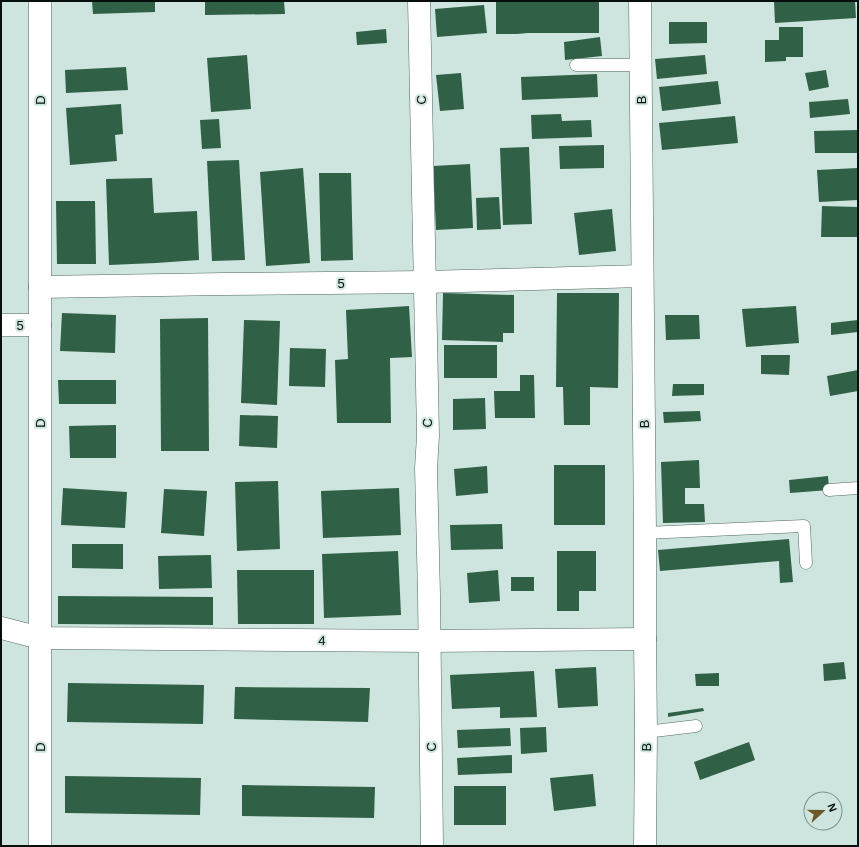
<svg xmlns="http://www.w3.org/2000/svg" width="859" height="847" viewBox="0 0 859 847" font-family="Helvetica,sans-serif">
<rect width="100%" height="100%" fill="#cde5de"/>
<g fill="#306045">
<path d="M 92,1 L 155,1 L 155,12 L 93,14 Z"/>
<path d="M 205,1 L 284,1 L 285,14 L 205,15 Z"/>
<path d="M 496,1 L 599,1 L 599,33 L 528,33 L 517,34 L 496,34 Z"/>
<path d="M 774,1 L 855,1 L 856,18 L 775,23 Z"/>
<path d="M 484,5 L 487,33 L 437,37 L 435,9 Z"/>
<path d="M 669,22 L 707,22 L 707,43 L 669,44 Z"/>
<path d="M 779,27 L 803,27 L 803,57 L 786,57 L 786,61 L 765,62 L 765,40 L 779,40 Z"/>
<path d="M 386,29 L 387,43 L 357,45 L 356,32 Z"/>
<path d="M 600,37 L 602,56 L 565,60 L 564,42 Z"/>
<path d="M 247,55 L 251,109 L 211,112 L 207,58 Z"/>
<path d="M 705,55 L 707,74 L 657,79 L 655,59 Z"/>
<path d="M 126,67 L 128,90 L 66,93 L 65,70 Z"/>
<path d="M 826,70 L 829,87 L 809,91 L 805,73 Z"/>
<path d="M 461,73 L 464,109 L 440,111 L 436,75 Z"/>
<path d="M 597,74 L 598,97 L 522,100 L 521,77 Z"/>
<path d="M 718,81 L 721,104 L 662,111 L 659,87 Z"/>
<path d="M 848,99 L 850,114 L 810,118 L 809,102 Z"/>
<path d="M 121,104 L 123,134 L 115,135 L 117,161 L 70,165 L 66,108 Z"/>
<path d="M 561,114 L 562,121 L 591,120 L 592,137 L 532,139 L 531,115 Z"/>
<path d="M 735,116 L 738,143 L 662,150 L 659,123 Z"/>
<path d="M 219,119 L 221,148 L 202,149 L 200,120 Z"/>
<path d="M 858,130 L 858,153 L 815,153 L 814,131 Z"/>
<path d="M 604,145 L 604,168 L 560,169 L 559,146 Z"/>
<path d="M 529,147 L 532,224 L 503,225 L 500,148 Z"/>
<path d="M 239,160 L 245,260 L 212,261 L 207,161 Z"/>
<path d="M 470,164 L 473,228 L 436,230 L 433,166 Z"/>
<path d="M 303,168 L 310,263 L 266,266 L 260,172 Z"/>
<path d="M 858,168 L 858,200 L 819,202 L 817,170 Z"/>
<path d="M 319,173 L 351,173 L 353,260 L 321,261 Z"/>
<path d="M 152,178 L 154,213 L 197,211 L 199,260 L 156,263 L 109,265 L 106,179 Z"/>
<path d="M 499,197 L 501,229 L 477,230 L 476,198 Z"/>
<path d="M 56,201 L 95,201 L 96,264 L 57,264 Z"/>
<path d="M 822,206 L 858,207 L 858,237 L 821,237 Z"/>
<path d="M 612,209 L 616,251 L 579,255 L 574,213 Z"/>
<path d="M 443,293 L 514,295 L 514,333 L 503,333 L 503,342 L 442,340 Z"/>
<path d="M 557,293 L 619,293 L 618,388 L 590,387 L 590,425 L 564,425 L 563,387 L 556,387 Z"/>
<path d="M 409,306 L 412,357 L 390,358 L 391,423 L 337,423 L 335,360 L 348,359 L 346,310 Z"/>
<path d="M 796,306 L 799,343 L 746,347 L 742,309 Z"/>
<path d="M 62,313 L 116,315 L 115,353 L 60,351 Z"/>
<path d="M 665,315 L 699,315 L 700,339 L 666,340 Z"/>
<path d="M 208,318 L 209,451 L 161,451 L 160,319 Z"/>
<path d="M 244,320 L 280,321 L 277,405 L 241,403 Z"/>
<path d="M 858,320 L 858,332 L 831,335 L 831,323 Z"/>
<rect x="444" y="345" width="53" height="33"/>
<path d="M 290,348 L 326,349 L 325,387 L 289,386 Z"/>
<path d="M 761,355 L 790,355 L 789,375 L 761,374 Z"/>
<path d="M 858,370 L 858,391 L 830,396 L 827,376 Z"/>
<path d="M 520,375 L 534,375 L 535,418 L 495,418 L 494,391 L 520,391 Z"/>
<path d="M 58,380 L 116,380 L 116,404 L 59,404 Z"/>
<path d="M 673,384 L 704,384 L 704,395 L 672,396 Z"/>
<path d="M 485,398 L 486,429 L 453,430 L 453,399 Z"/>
<path d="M 700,411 L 701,421 L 664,423 L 663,412 Z"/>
<path d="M 240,415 L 278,416 L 277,448 L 239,446 Z"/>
<path d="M 116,425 L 116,458 L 70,458 L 69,426 Z"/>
<path d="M 699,460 L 700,488 L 685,488 L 685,504 L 704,504 L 705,522 L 663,523 L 661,462 Z"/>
<rect x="554" y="465" width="51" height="60"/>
<path d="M 487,466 L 488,493 L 456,496 L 454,469 Z"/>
<path d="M 828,476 L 829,490 L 790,493 L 789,480 Z"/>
<path d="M 278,481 L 280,549 L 237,551 L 235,482 Z"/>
<path d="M 63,488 L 127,492 L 125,528 L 61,525 Z"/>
<path d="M 399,488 L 401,535 L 323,538 L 321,491 Z"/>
<path d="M 164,489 L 207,491 L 204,536 L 161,533 Z"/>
<path d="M 502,524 L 503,549 L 451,550 L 450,525 Z"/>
<path d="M 789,539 L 793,582 L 780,583 L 779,561 L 660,571 L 658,550 Z"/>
<path d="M 72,544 L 123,544 L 123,569 L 72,568 Z"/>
<path d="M 398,551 L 401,615 L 324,618 L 322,554 Z"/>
<path d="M 557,551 L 596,551 L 596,591 L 579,591 L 579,611 L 557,611 Z"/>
<path d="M 211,555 L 212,588 L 159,589 L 158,556 Z"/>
<path d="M 237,570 L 314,570 L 314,624 L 238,624 Z"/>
<path d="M 498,570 L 500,601 L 469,603 L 467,573 Z"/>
<rect x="511" y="577" width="23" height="14"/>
<path d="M 58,596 L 213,597 L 213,625 L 58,624 Z"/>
<path d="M 844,662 L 846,679 L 824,681 L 823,664 Z"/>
<path d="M 596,667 L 598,706 L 558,708 L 555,669 Z"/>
<path d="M 534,671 L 537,717 L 500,718 L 500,707 L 452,709 L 450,675 Z"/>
<path d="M 719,673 L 719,686 L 696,686 L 695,674 Z"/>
<path d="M 68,683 L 204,685 L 203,724 L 67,722 Z"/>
<path d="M 235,687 L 370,688 L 368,722 L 234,719 Z"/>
<path d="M 703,708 L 704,711 L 668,717 L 668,713 Z"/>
<path d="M 546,727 L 547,752 L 521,754 L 520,728 Z"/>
<path d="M 510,728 L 511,746 L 458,748 L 457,730 Z"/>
<path d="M 749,742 L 755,760 L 700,780 L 694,762 Z"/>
<path d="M 512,755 L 512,773 L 458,775 L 457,758 Z"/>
<path d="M 593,774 L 596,806 L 554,811 L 550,778 Z"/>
<path d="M 65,776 L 201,778 L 200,815 L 65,813 Z"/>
<path d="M 242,785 L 375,787 L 374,818 L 242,816 Z"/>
<rect x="454" y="786" width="52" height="39"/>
</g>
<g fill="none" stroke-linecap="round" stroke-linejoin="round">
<g stroke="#516761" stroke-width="13">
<g id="service">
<path d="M 576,65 L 641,65"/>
<path d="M 829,490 L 858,488"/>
<path d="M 645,533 L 804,526 L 806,563"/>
<path d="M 646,732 L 696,726"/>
</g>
</g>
<g stroke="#516761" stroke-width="23">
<g id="minor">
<path d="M 40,1 L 40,846"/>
<path d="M 419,1 L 427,385 L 428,436 L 426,468 L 429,595 L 432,846"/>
<path d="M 640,1 L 645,533 L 645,639 L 646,732 L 645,846"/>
<path d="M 40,287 L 224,284 L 425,282 L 642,276"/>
<path d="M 1,325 L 40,325"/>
<path d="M 1,628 L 40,638 L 430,641 L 645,639"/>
</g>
</g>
<use href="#service" stroke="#fff" stroke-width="12"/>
<use href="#minor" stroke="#fff" stroke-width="22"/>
</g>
<g text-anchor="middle" stroke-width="4" stroke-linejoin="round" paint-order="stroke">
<g font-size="13" fill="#070f0c" stroke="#cde5de">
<text transform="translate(40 100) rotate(-90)" y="5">D</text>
<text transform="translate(421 100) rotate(-91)" y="5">C</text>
<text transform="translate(641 100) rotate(-90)" y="5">B</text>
<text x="341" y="288">5</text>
<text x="20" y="330">5</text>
<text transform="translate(40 423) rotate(-90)" y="5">D</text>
<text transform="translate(427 423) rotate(-91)" y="5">C</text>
<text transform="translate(644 424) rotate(-91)" y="5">B</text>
<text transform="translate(322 640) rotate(1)" y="5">4</text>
<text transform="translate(40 747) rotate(-90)" y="5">D</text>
<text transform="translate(431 747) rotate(-91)" y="5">C</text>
<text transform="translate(646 747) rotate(-89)" y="5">B</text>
</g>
</g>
<rect width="859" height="847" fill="none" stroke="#070f0c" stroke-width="4"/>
<g transform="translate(823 811) rotate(69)"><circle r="19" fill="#cde5de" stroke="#7e8f8a"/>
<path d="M0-3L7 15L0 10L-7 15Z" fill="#6f5828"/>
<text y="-6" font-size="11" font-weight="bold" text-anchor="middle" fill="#070f0c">N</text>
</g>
</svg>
